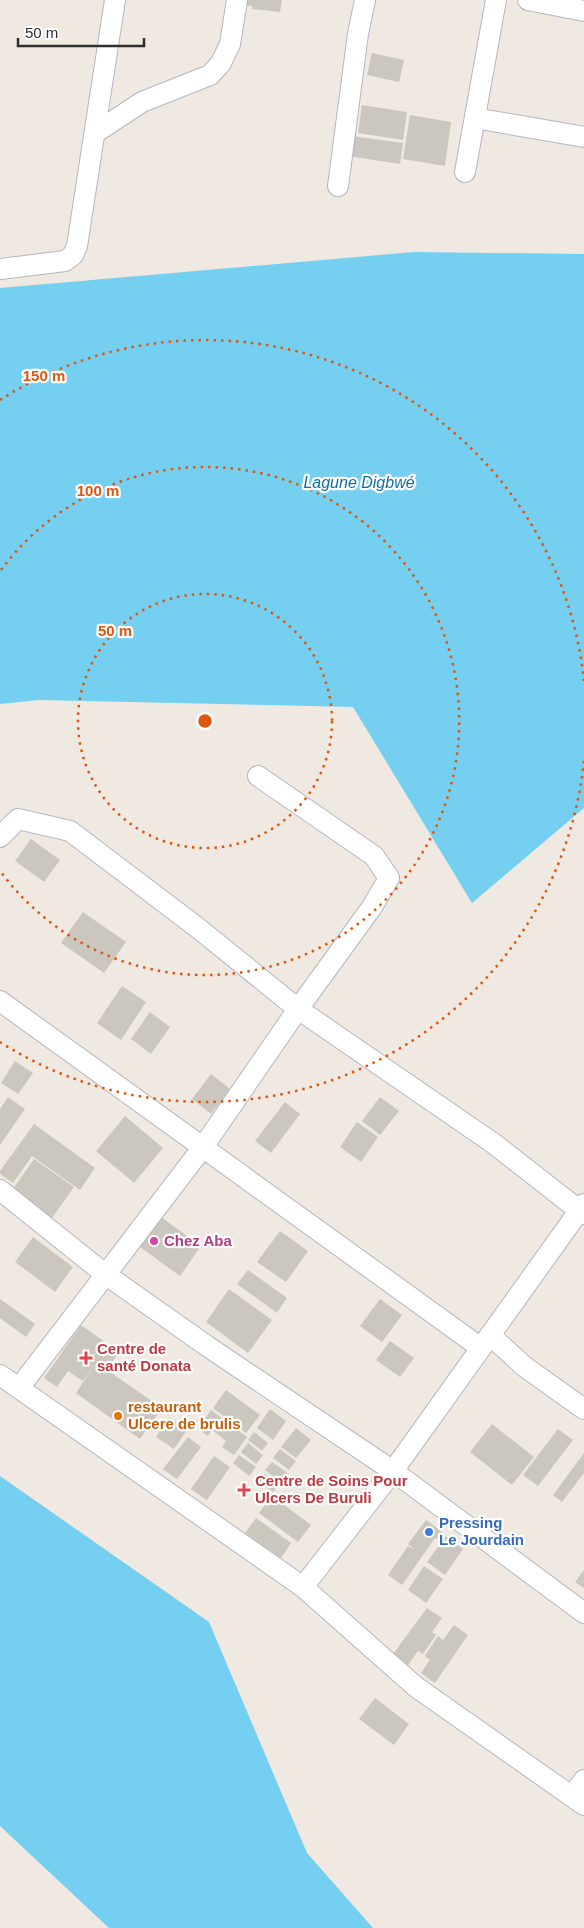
<svg xmlns="http://www.w3.org/2000/svg" width="584" height="1928" viewBox="0 0 584 1928" font-family="Arial,sans-serif">
<rect width="100%" height="100%" fill="#efe9e1"/>
<g fill="#75cff0">
<path d="M 414,252 L 584,254 L 584,808 L 472,903 L 353,707 L 39,700 L 0,704 L 0,288 Z"/>
<path d="M 0,1476 L 209,1622 L 307,1853 L 373,1928 L 109,1928 L 0,1826 Z"/>
</g>
<g fill="#cbc7bf">
<path d="M 246,0 L 282,0 L 280,12 L 252,9 L 252,6 L 245,5 Z"/>
<path d="M 372,53 L 404,60 L 399,82 L 367,75 Z"/>
<path d="M 362,105 L 407,112 L 403,140 L 358,133 Z"/>
<path d="M 410,115 L 451,122 L 445,166 L 403,159 Z"/>
<path d="M 351,136 L 403,143 L 400,164 L 348,156 Z"/>
<path d="M 31,839 L 60,860 L 44,882 L 15,861 Z"/>
<path d="M 83,912 L 126,942 L 104,973 L 61,943 Z"/>
<path d="M 122,986 L 146,1002 L 121,1040 L 97,1023 Z"/>
<path d="M 150,1012 L 170,1027 L 151,1054 L 131,1039 Z"/>
<path d="M 15,1061 L 33,1073 L 18,1094 L 1,1083 Z"/>
<path d="M 211,1074 L 230,1089 L 211,1114 L 192,1099 Z"/>
<path d="M 8,1097 L 25,1109 L 0,1145 L 0,1109 Z"/>
<path d="M 380,1097 L 399,1111 L 380,1135 L 362,1121 Z"/>
<path d="M 285,1102 L 300,1114 L 271,1153 L 255,1141 Z"/>
<path d="M 125,1116 L 163,1148 L 134,1183 L 96,1151 Z"/>
<path d="M 357,1122 L 378,1137 L 361,1162 L 340,1147 Z"/>
<path d="M 34,1124 L 95,1168 L 80,1190 L 32,1156 L 13,1183 L 0,1174 L 0,1171 Z"/>
<path d="M 34,1159 L 74,1187 L 52,1218 L 13,1189 Z"/>
<path d="M 161,1217 L 201,1246 L 180,1276 L 140,1247 Z"/>
<path d="M 280,1231 L 308,1251 L 286,1282 L 257,1262 Z"/>
<path d="M 33,1237 L 73,1267 L 55,1292 L 15,1262 Z"/>
<path d="M 248,1270 L 287,1298 L 277,1313 L 237,1284 Z"/>
<path d="M 229,1289 L 272,1320 L 248,1353 L 206,1322 Z"/>
<path d="M 0,1299 L 35,1324 L 26,1337 L 0,1318 Z"/>
<path d="M 380,1299 L 402,1315 L 382,1342 L 360,1326 Z"/>
<path d="M 81,1325 L 119,1352 L 107,1370 L 162,1408 L 140,1439 L 76,1393 L 95,1364 L 83,1381 L 68,1371 L 57,1387 L 44,1378 Z"/>
<path d="M 390,1341 L 414,1358 L 400,1377 L 376,1360 Z"/>
<path d="M 226,1390 L 260,1415 L 246,1433 L 213,1408 Z"/>
<path d="M 270,1409 L 286,1421 L 273,1440 L 257,1428 Z"/>
<path d="M 211,1410 L 247,1437 L 234,1455 L 222,1447 L 226,1441 L 212,1430 L 208,1436 L 198,1429 Z"/>
<path d="M 169,1418 L 187,1430 L 174,1449 L 156,1437 Z"/>
<path d="M 492,1424 L 534,1457 L 512,1485 L 470,1452 Z"/>
<path d="M 296,1428 L 311,1440 L 296,1458 L 281,1447 Z"/>
<path d="M 558,1429 L 573,1440 L 538,1486 L 523,1475 Z"/>
<path d="M 254,1432 L 268,1443 L 262,1451 L 248,1440 Z"/>
<path d="M 188,1437 L 201,1447 L 177,1479 L 163,1469 Z"/>
<path d="M 248,1443 L 263,1455 L 256,1464 L 241,1452 Z"/>
<path d="M 280,1449 L 296,1461 L 289,1470 L 273,1458 Z"/>
<path d="M 584,1453 L 584,1473 L 562,1502 L 553,1495 Z"/>
<path d="M 239,1455 L 256,1467 L 249,1476 L 233,1463 Z"/>
<path d="M 214,1456 L 230,1467 L 207,1500 L 191,1489 Z"/>
<path d="M 272,1462 L 289,1474 L 282,1483 L 265,1470 Z"/>
<path d="M 264,1473 L 279,1484 L 273,1492 L 258,1481 Z"/>
<path d="M 272,1496 L 311,1525 L 298,1542 L 259,1513 Z"/>
<path d="M 256,1518 L 291,1543 L 281,1558 L 245,1533 Z"/>
<path d="M 426,1520 L 442,1532 L 437,1539 L 435,1538 L 402,1585 L 388,1575 L 408,1546 L 415,1550 L 408,1544 Z"/>
<path d="M 446,1536 L 463,1549 L 445,1575 L 427,1562 Z"/>
<path d="M 424,1566 L 443,1579 L 426,1603 L 408,1590 Z"/>
<path d="M 584,1570 L 584,1588 L 575,1582 Z"/>
<path d="M 427,1608 L 442,1618 L 432,1632 L 436,1635 L 423,1654 L 418,1651 L 408,1665 L 393,1654 Z"/>
<path d="M 454,1625 L 468,1635 L 435,1683 L 421,1673 L 430,1660 L 425,1656 L 438,1636 L 443,1640 Z"/>
<path d="M 375,1698 L 409,1724 L 394,1745 L 359,1719 Z"/>
</g>
<g fill="none" stroke-linecap="round" stroke-linejoin="round">
<g stroke="#b4b7c1" stroke-width="22">
<g id="minor">
<path d="M 528,0 L 584,11"/>
<path d="M 475,118 L 584,137"/>
<path d="M 95,133 L 142,102 L 210,75 L 221,63 L 230,44 L 237,0"/>
<path d="M 465,172 L 496,0"/>
<path d="M 338,186 L 358,34 L 365,0"/>
<path d="M 0,269 L 65,261 L 73,255 L 77,246 L 115,0"/>
<path d="M 0,837 L 18,819 L 70,831 L 198,928 L 298,1009 L 493,1143 L 584,1214"/>
<path d="M 0,1001 L 481,1348"/>
<path d="M 0,1190 L 105,1274 L 207,1346 L 393,1471 L 584,1613"/>
<path d="M 490,1335 L 525,1367 L 584,1409"/>
<path d="M 0,1375 L 303,1587 L 416,1687 L 584,1805"/>
<path d="M 19,1388 L 203,1147 L 298,1009 L 372,907 L 389,878 L 374,856 L 258,776"/>
<path d="M 303,1587 L 393,1471 L 584,1204"/>
<path d="M 572,1796 L 584,1780"/>
</g>
</g>
<use href="#minor" stroke="#fff" stroke-width="20"/>
</g>
<g fill="none" stroke="#df570e" stroke-width="2.5" stroke-dasharray="2.5 5">
<circle cx="205" cy="721" r="127"/>
<path d="M1 570A254 254 0 1 1 1 872"/>
<path d="M584 761A381 381 0 0 1 0 1042M0 400A381 381 0 0 1 584 681"/>
</g>
<circle fill="#d1479c" stroke="#fff" stroke-width="2" cx="154" cy="1241" r="5"/>
<g fill="#e0444e" stroke="#fff" stroke-width="2">
<path d="M83.5 1350.5h5v5h5v5h-5v5h-5v-5h-5v-5h5z"/>
<path d="M241.5 1482.5h5v5h5v5h-5v5h-5v-5h-5v-5h5z"/>
</g>
<circle fill="#e8710a" stroke="#fff" stroke-width="2" cx="118" cy="1416" r="5"/>
<circle fill="#3f7fe0" stroke="#fff" stroke-width="2" cx="429" cy="1532" r="5"/>
<g text-anchor="middle" stroke-width="4.5" stroke-linejoin="round" paint-order="stroke">
<g font-size="15" font-weight="bold" fill="#b23c85" stroke="#fff" text-anchor="start">
<text x="164" y="1246">Chez Aba</text>
</g>
<g font-size="15" font-weight="bold" fill="#be3a42" stroke="#fff" text-anchor="start">
<text x="97" y="1354">Centre de<tspan x="97" dy="17">santé Donata</tspan></text>
<text x="255" y="1486">Centre de Soins Pour<tspan x="255" dy="17">Ulcers De Buruli</tspan></text>
</g>
<g font-size="15" font-weight="bold" fill="#c56008" stroke="#fff" text-anchor="start">
<text x="128" y="1412">restaurant<tspan x="128" dy="17">Ulcere de brulis</tspan></text>
</g>
<g font-size="15" font-weight="bold" fill="#366cbe" stroke="#fff" text-anchor="start">
<text x="439" y="1528">Pressing<tspan x="439" dy="17">Le Jourdain</tspan></text>
</g>
<g font-size="16" font-style="italic" fill="#0d6fa3" stroke="#fff">
<text x="359" y="488">Lagune Digbwé</text>
</g>
</g>
<circle cx="205" cy="721" r="8" fill="#df570e" stroke="#fff" stroke-width="2.5"/>
<g font-size="15" text-anchor="middle" font-weight="bold" fill="#df570e" stroke="#fff" stroke-width="4.5" stroke-linejoin="round" paint-order="stroke">
<text x="44" y="381">150 m</text>
<text x="98" y="496">100 m</text>
<text x="115" y="636">50 m</text>
</g>
<path d="M18 38v8h126v-8" fill="none" stroke="#2e2e2e" stroke-width="2.5"/>
<text x="25" y="38" font-size="15" fill="#2e2e2e" stroke="#ffffff" stroke-width="4" paint-order="stroke">50 m</text>
</svg>
